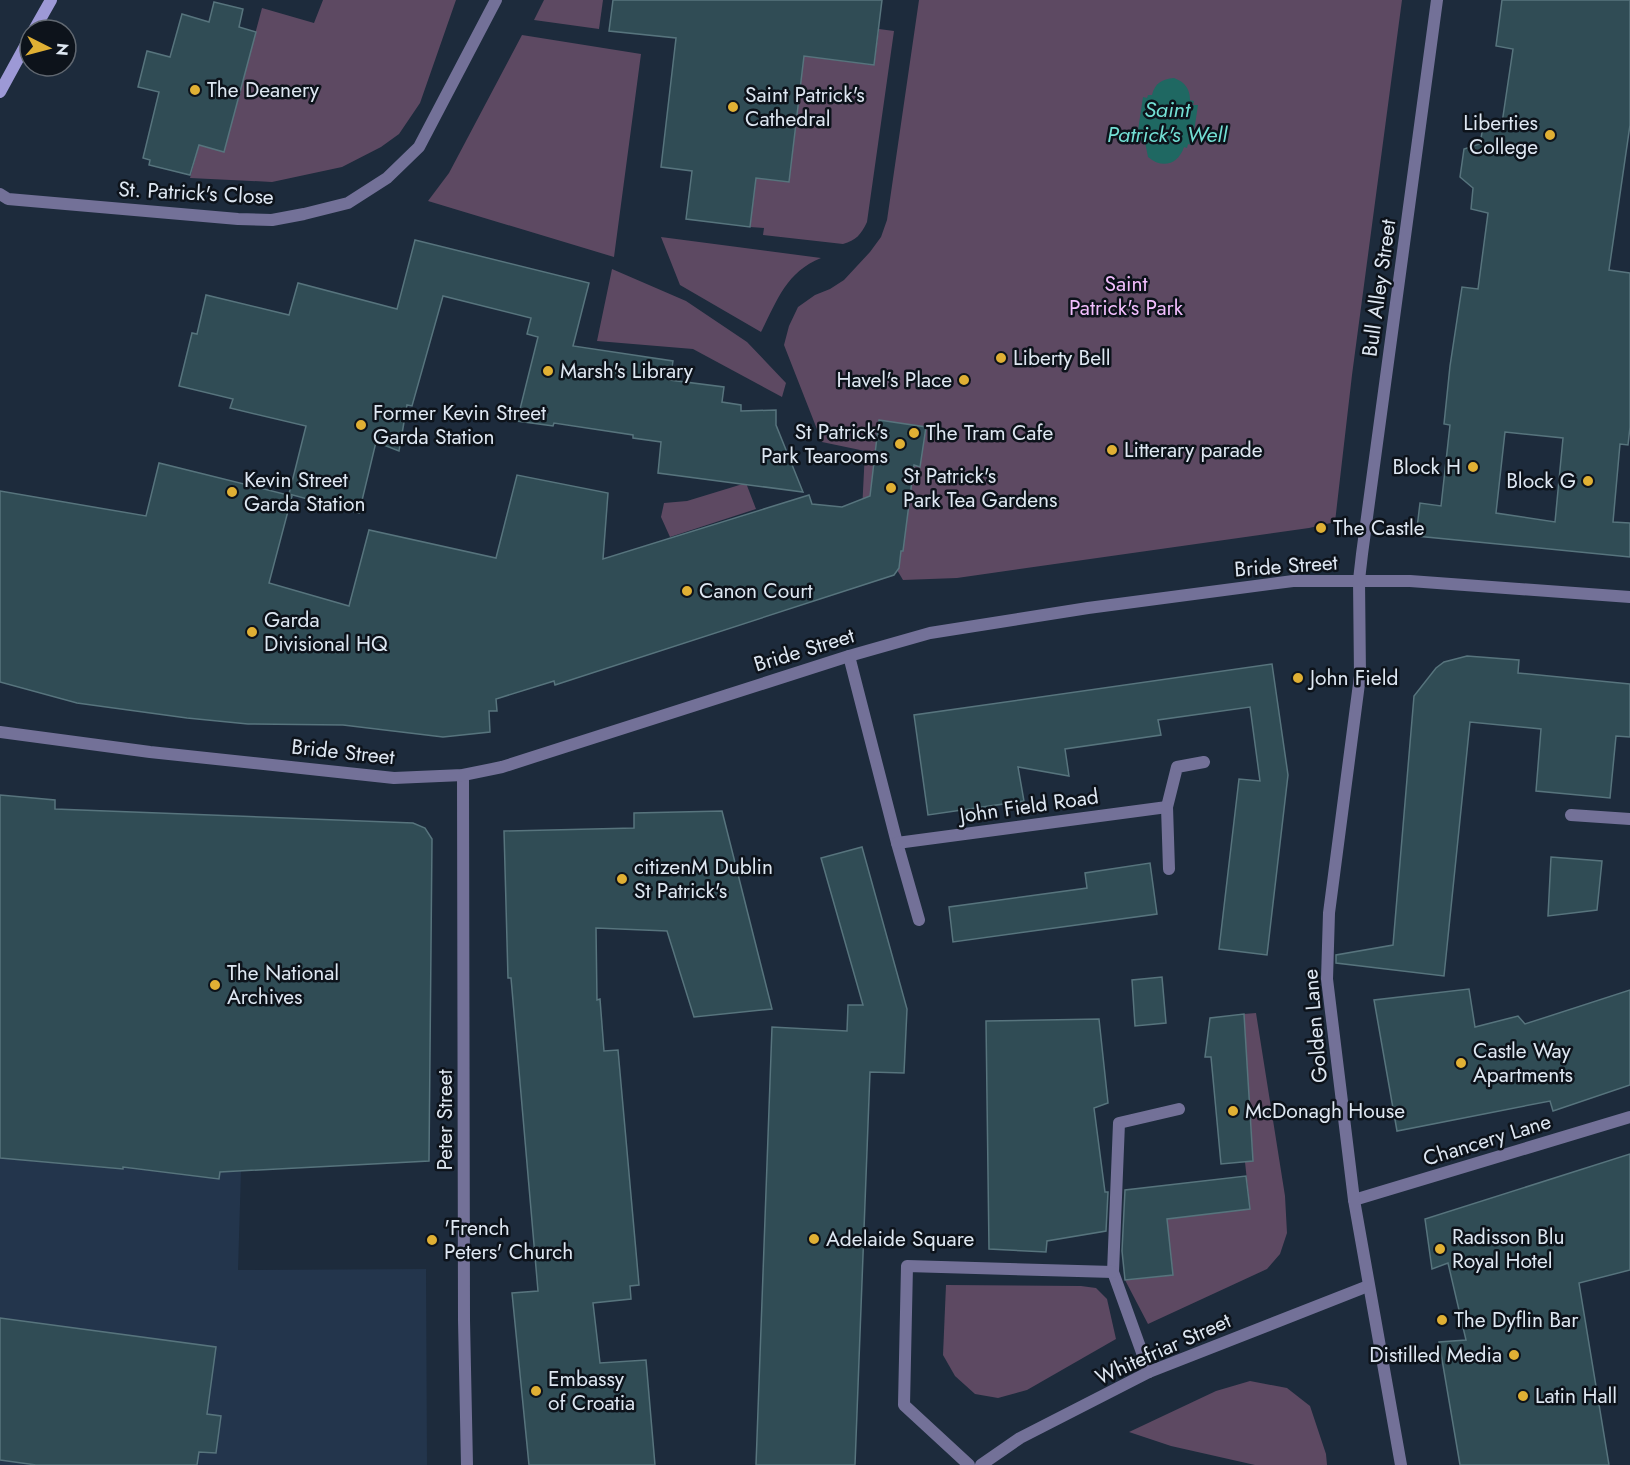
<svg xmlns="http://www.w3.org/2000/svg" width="1630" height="1465" viewBox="0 0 1630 1465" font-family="Jost,sans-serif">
<rect width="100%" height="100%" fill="#1d2b3c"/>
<path fill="#23354c" d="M 0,1132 L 31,1161 L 122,1169 L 123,1167 L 219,1179 L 220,1172 L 241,1171 L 238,1270 L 426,1269 L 427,1465 L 0,1465 Z"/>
<g fill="#5d4962">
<path d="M 323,0 L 456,0 L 420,103 L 399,134 L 381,147 L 342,167 L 272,182 L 190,178 L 199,145 L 224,151 L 262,8 L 314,23 Z"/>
<path d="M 544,0 L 603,0 L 599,29 L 534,20 Z"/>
<path d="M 919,0 L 1402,0 L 1352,375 L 1335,522 L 1309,528 L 957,578 L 903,580 L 862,511 L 865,451 L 822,442 L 784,345 L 789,326 L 798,307 L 815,295 L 830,289 L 844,280 L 870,252 L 881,237 L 887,220 Z"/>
<path d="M 879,29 L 894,31 L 867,222 C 861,235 856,240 843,244 L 763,235 L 764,228 L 750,227 L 756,178 L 789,182 L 804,56 L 874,65 Z"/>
<path d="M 522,35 L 641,54 L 614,257 L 428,201 L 449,173 Z"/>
<path d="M 661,237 L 821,258 C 786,272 777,301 761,332 L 680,285 Z"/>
<path d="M 612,269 L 686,301 L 747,342 L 786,383 L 782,397 L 693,349 L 597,341 Z"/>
<path d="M 746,483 L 756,509 L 670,537 L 661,517 L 664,503 L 687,501 Z"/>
<path d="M 1256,1013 L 1285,1196 L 1287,1233 L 1280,1254 L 1267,1269 L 1148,1324 L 1125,1280 L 1173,1274 L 1167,1219 L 1250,1209 L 1245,1162 L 1253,1161 L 1244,1014 Z"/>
<path d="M 946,1285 L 1081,1286 L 1096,1288 L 1107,1299 L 1116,1339 L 1027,1390 L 998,1398 L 975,1394 L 955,1376 L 943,1355 Z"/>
<path d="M 1250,1381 L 1287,1388 L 1310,1406 L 1326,1454 L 1327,1465 L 1255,1465 L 1171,1446 L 1129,1432 L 1216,1391 Z"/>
</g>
<path fill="#1f6862" d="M 1174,78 C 1185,82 1190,89 1190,100 L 1194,101 L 1193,105 L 1198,105 L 1192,145 L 1188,144 L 1187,148 L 1184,147 C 1178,165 1162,169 1148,157 L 1145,142 L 1141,141 L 1141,138 L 1137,137 L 1143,97 L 1147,98 L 1148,95 L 1152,95 C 1155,83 1162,79 1174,78 Z"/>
<g fill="#304c55" stroke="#57747d" stroke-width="1.5" fill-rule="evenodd">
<path d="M 613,0 L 882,0 L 874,65 L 804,56 L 789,182 L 756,178 L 750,227 L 686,219 L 692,171 L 661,167 L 676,38 L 609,31 Z"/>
<path d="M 1502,0 L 1630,0 L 1630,125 L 1609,270 L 1630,273 L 1630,427 L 1628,445 L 1620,444 L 1613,522 L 1630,523 L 1630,557 L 1416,536 L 1420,503 L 1441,506 L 1450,425 L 1444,424 L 1450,366 L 1462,287 L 1478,289 L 1488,213 L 1471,209 L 1473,188 L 1460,177 L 1464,149 L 1480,144 L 1484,121 L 1502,123 L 1513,49 L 1496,46 ZM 1505,432 L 1563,438 L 1555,522 L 1496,513 Z"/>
<path d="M 214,2 L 243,9 L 239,27 L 256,32 L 224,152 L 199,145 L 190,175 L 149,165 L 150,160 L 143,158 L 159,92 L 138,87 L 147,51 L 170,57 L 182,14 L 209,22 Z"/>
<path d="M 415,240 L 589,283 L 573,346 L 673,361 L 670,380 L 724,387 L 722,402 L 741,405 L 741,411 L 776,410 L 776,425 L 803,492 L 658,473 L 661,442 L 633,438 L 633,435 L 554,423 L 553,426 L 517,421 L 538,337 L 527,334 L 531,318 L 443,296 L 412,406 L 407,405 L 399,451 L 376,442 L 359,513 L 289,494 L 306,426 L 230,408 L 233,399 L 179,386 L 192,333 L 197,334 L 206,295 L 289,315 L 298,283 L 397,309 Z"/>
<path d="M 879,420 L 926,427 L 920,467 L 914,465 L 903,551 L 901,551 L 899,568 L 894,575 L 555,685 L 554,681 L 496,699 L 497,711 L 489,711 L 490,732 L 443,737 L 343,725 L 248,724 L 187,718 L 77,703 L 0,682 L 0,491 L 146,516 L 159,463 L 292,496 L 269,583 L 349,606 L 369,530 L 496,558 L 517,475 L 608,493 L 603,559 L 809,495 L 812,504 L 842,507 L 870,496 Z"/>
<path d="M 1467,656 L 1519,660 L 1518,673 L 1630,684 L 1630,737 L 1616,736 L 1610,798 L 1536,791 L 1541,729 L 1470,722 L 1444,976 L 1336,963 L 1336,955 L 1393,945 L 1414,696 L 1436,668 L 1444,662 Z"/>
<path d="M 1272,664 L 1288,775 L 1267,955 L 1219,949 L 1239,779 L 1260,781 L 1250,707 L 1158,720 L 1161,735 L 1065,749 L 1069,776 L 1018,767 L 1024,801 L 928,815 L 914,715 Z"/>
<path d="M 0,795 L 55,800 L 55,809 L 413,823 L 425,828 L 432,839 L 429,1161 L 220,1172 L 219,1179 L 123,1167 L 123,1169 L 0,1158 Z"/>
<path d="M 722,811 L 772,1009 L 694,1017 L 667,931 L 596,928 L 597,1000 L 600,999 L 604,1051 L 618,1050 L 639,1285 L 630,1286 L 631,1299 L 593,1303 L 600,1363 L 646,1360 L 655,1465 L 529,1465 L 512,1293 L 538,1291 L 511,978 L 508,978 L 504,831 L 634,828 L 634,813 Z"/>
<path d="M 862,847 L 907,1009 L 904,1073 L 870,1072 L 855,1465 L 756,1465 L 772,1027 L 847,1031 L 848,1005 L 863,1005 L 821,858 Z"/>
<path d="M 1551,857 L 1602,861 L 1597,910 L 1548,916 Z"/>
<path d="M 1150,863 L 1157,914 L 953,942 L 949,907 L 1087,888 L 1085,873 Z"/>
<path d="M 1162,977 L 1166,1023 L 1135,1026 L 1132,980 Z"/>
<path d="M 1469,989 L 1475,1027 L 1518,1016 L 1525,1024 L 1630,990 L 1630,1085 L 1553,1111 L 1550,1101 L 1397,1131 L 1374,1000 Z"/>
<path d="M 1244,1014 L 1253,1161 L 1221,1164 L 1211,1057 L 1205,1057 L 1210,1018 Z"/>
<path d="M 1099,1019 L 1108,1103 L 1094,1108 L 1105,1192 L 1108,1192 L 1106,1231 L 1047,1241 L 1046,1252 L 989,1249 L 986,1021 Z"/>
<path d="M 1630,1154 L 1630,1270 L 1579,1283 L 1609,1465 L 1460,1465 L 1439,1342 L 1466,1340 L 1448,1263 L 1432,1269 L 1425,1219 Z"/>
<path d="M 1246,1176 L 1250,1209 L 1167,1219 L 1173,1275 L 1125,1280 L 1122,1251 L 1125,1190 Z"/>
<path d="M 0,1318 L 216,1347 L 207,1414 L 221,1416 L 216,1453 L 199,1452 L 197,1465 L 36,1465 L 0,1460 Z"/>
</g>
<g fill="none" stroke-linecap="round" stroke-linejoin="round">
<g stroke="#737198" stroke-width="12">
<path d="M 0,194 L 8,199 L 238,219 L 272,220 L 304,214 L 348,203 L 387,178 L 419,147 L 496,0"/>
<path d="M 849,656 L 897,843 L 919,920"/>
<path d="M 463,775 L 464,1320 L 467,1465"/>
<path d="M 1571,815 L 1630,819"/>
<path d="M 897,843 L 1167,807"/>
<path d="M 1169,869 L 1167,807 L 1177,767 L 1204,762"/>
<path d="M 1354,1200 L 1630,1117"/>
<path d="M 1149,1372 L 1113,1272 L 1119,1123 L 1179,1109"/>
<path d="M 969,1465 L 904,1405 L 907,1266 L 1113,1272"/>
<path d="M 981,1465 L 1020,1438 L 1149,1372 L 1368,1286"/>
</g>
<g stroke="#737198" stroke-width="12">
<path d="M 0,732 L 150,752 L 394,778 L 463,775 L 502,767 L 849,656 L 930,633 L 1088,608 L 1293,581 L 1410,581 L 1630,597"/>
<path d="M 1401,1465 L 1354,1200 L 1327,979 L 1329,913 L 1360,676 L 1359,580 L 1362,554 L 1437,0"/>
</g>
<g stroke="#9d99d6" stroke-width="12">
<path d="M 34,30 L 51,0"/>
<path d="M 0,92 L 30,37"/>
</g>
</g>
<g fill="#e0b034" stroke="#0d131b" stroke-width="2">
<circle cx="195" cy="90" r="6"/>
<circle cx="733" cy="107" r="6"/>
<circle cx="1550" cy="135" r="6"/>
<circle cx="1001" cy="358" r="6"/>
<circle cx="548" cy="371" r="6"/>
<circle cx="964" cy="380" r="6"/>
<circle cx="361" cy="425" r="6"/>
<circle cx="914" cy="433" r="6"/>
<circle cx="900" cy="444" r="6"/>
<circle cx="1112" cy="450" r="6"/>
<circle cx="1473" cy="467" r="6"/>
<circle cx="1588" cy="481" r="6"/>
<circle cx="891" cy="488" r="6"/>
<circle cx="232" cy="492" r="6"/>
<circle cx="1321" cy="528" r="6"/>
<circle cx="687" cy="591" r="6"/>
<circle cx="252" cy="632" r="6"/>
<circle cx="1298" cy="678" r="6"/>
<circle cx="622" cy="879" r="6"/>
<circle cx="215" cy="985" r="6"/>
<circle cx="1461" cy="1063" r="6"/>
<circle cx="1233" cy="1111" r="6"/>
<circle cx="814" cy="1239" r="6"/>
<circle cx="432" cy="1240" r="6"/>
<circle cx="1440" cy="1249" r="6"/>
<circle cx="1442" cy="1320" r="6"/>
<circle cx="1514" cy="1355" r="6"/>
<circle cx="536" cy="1391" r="6"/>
<circle cx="1523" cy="1396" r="6"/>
</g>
<g text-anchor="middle" stroke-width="5" stroke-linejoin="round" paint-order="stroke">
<g font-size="21" fill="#dee7f2" stroke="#0d131b" text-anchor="start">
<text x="207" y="97">The Deanery</text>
<text x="745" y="102">Saint Patrick's<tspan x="745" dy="24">Cathedral</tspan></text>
<text x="1538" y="130" text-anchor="end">Liberties<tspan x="1538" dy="24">College</tspan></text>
<text x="1013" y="365">Liberty Bell</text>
<text x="560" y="378">Marsh's Library</text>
<text x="952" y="387" text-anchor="end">Havel's Place</text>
<text x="373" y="420">Former Kevin Street<tspan x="373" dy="24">Garda Station</tspan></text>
<text x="888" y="439" text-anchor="end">St Patrick's<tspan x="888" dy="24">Park Tearooms</tspan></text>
<text x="926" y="440">The Tram Cafe</text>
<text x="1124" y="457">Litterary parade</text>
<text x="1461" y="474" text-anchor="end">Block H</text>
<text x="903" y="483">St Patrick's<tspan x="903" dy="24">Park Tea Gardens</tspan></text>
<text x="244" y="487">Kevin Street<tspan x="244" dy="24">Garda Station</tspan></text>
<text x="1576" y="488" text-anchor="end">Block G</text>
<text x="1333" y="535">The Castle</text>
<text x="699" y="598">Canon Court</text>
<text x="264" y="627">Garda<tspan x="264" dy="24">Divisional HQ</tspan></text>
<text x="1310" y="685">John Field</text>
<text x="634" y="874">citizenM Dublin<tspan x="634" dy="24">St Patrick's</tspan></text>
<text x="227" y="980">The National<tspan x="227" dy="24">Archives</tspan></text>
<text x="1473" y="1058">Castle Way<tspan x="1473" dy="24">Apartments</tspan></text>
<text x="1245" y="1118">McDonagh House</text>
<text x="444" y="1235">'French<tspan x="444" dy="24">Peters' Church</tspan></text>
<text x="1452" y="1244">Radisson Blu<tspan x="1452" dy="24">Royal Hotel</tspan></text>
<text x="826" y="1246">Adelaide Square</text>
<text x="1454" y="1327">The Dyflin Bar</text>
<text x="1502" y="1362" text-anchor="end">Distilled Media</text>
<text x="548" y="1386">Embassy<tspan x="548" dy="24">of Croatia</tspan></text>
<text x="1535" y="1403">Latin Hall</text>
</g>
<g font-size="21" fill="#dee7f2" stroke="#0d131b">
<text transform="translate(196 193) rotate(3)" y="7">St. Patrick's Close</text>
<text transform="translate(1379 288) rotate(-82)" y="7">Bull Alley Street</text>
<text transform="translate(1286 566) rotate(-4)" y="7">Bride Street</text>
<text transform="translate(804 650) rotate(-17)" y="7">Bride Street</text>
<text transform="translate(343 752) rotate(6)" y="7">Bride Street</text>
<text transform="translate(1029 806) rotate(-8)" y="7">John Field Road</text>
<text transform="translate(1315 1026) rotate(-95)" y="7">Golden Lane</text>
<text transform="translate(445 1120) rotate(-90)" y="7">Peter Street</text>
<text transform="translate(1487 1140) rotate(-17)" y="7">Chancery Lane</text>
<text transform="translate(1163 1349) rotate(-24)" y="7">Whitefriar Street</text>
</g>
<g font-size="21" fill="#f3bffe" stroke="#0d131b">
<text x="1126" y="291">Saint<tspan x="1126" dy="24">Patrick's Park</tspan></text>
</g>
<g font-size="22" font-style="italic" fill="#73dfd4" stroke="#0d131b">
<text x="1167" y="117">Saint<tspan x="1167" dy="25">Patrick's Well</tspan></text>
</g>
</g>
<g transform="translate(48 48) rotate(96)"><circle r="28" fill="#0d131b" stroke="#616871" stroke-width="1.5"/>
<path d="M0-4.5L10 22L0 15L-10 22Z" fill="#e0b034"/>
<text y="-9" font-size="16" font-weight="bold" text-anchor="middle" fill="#dee7f2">N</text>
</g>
</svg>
